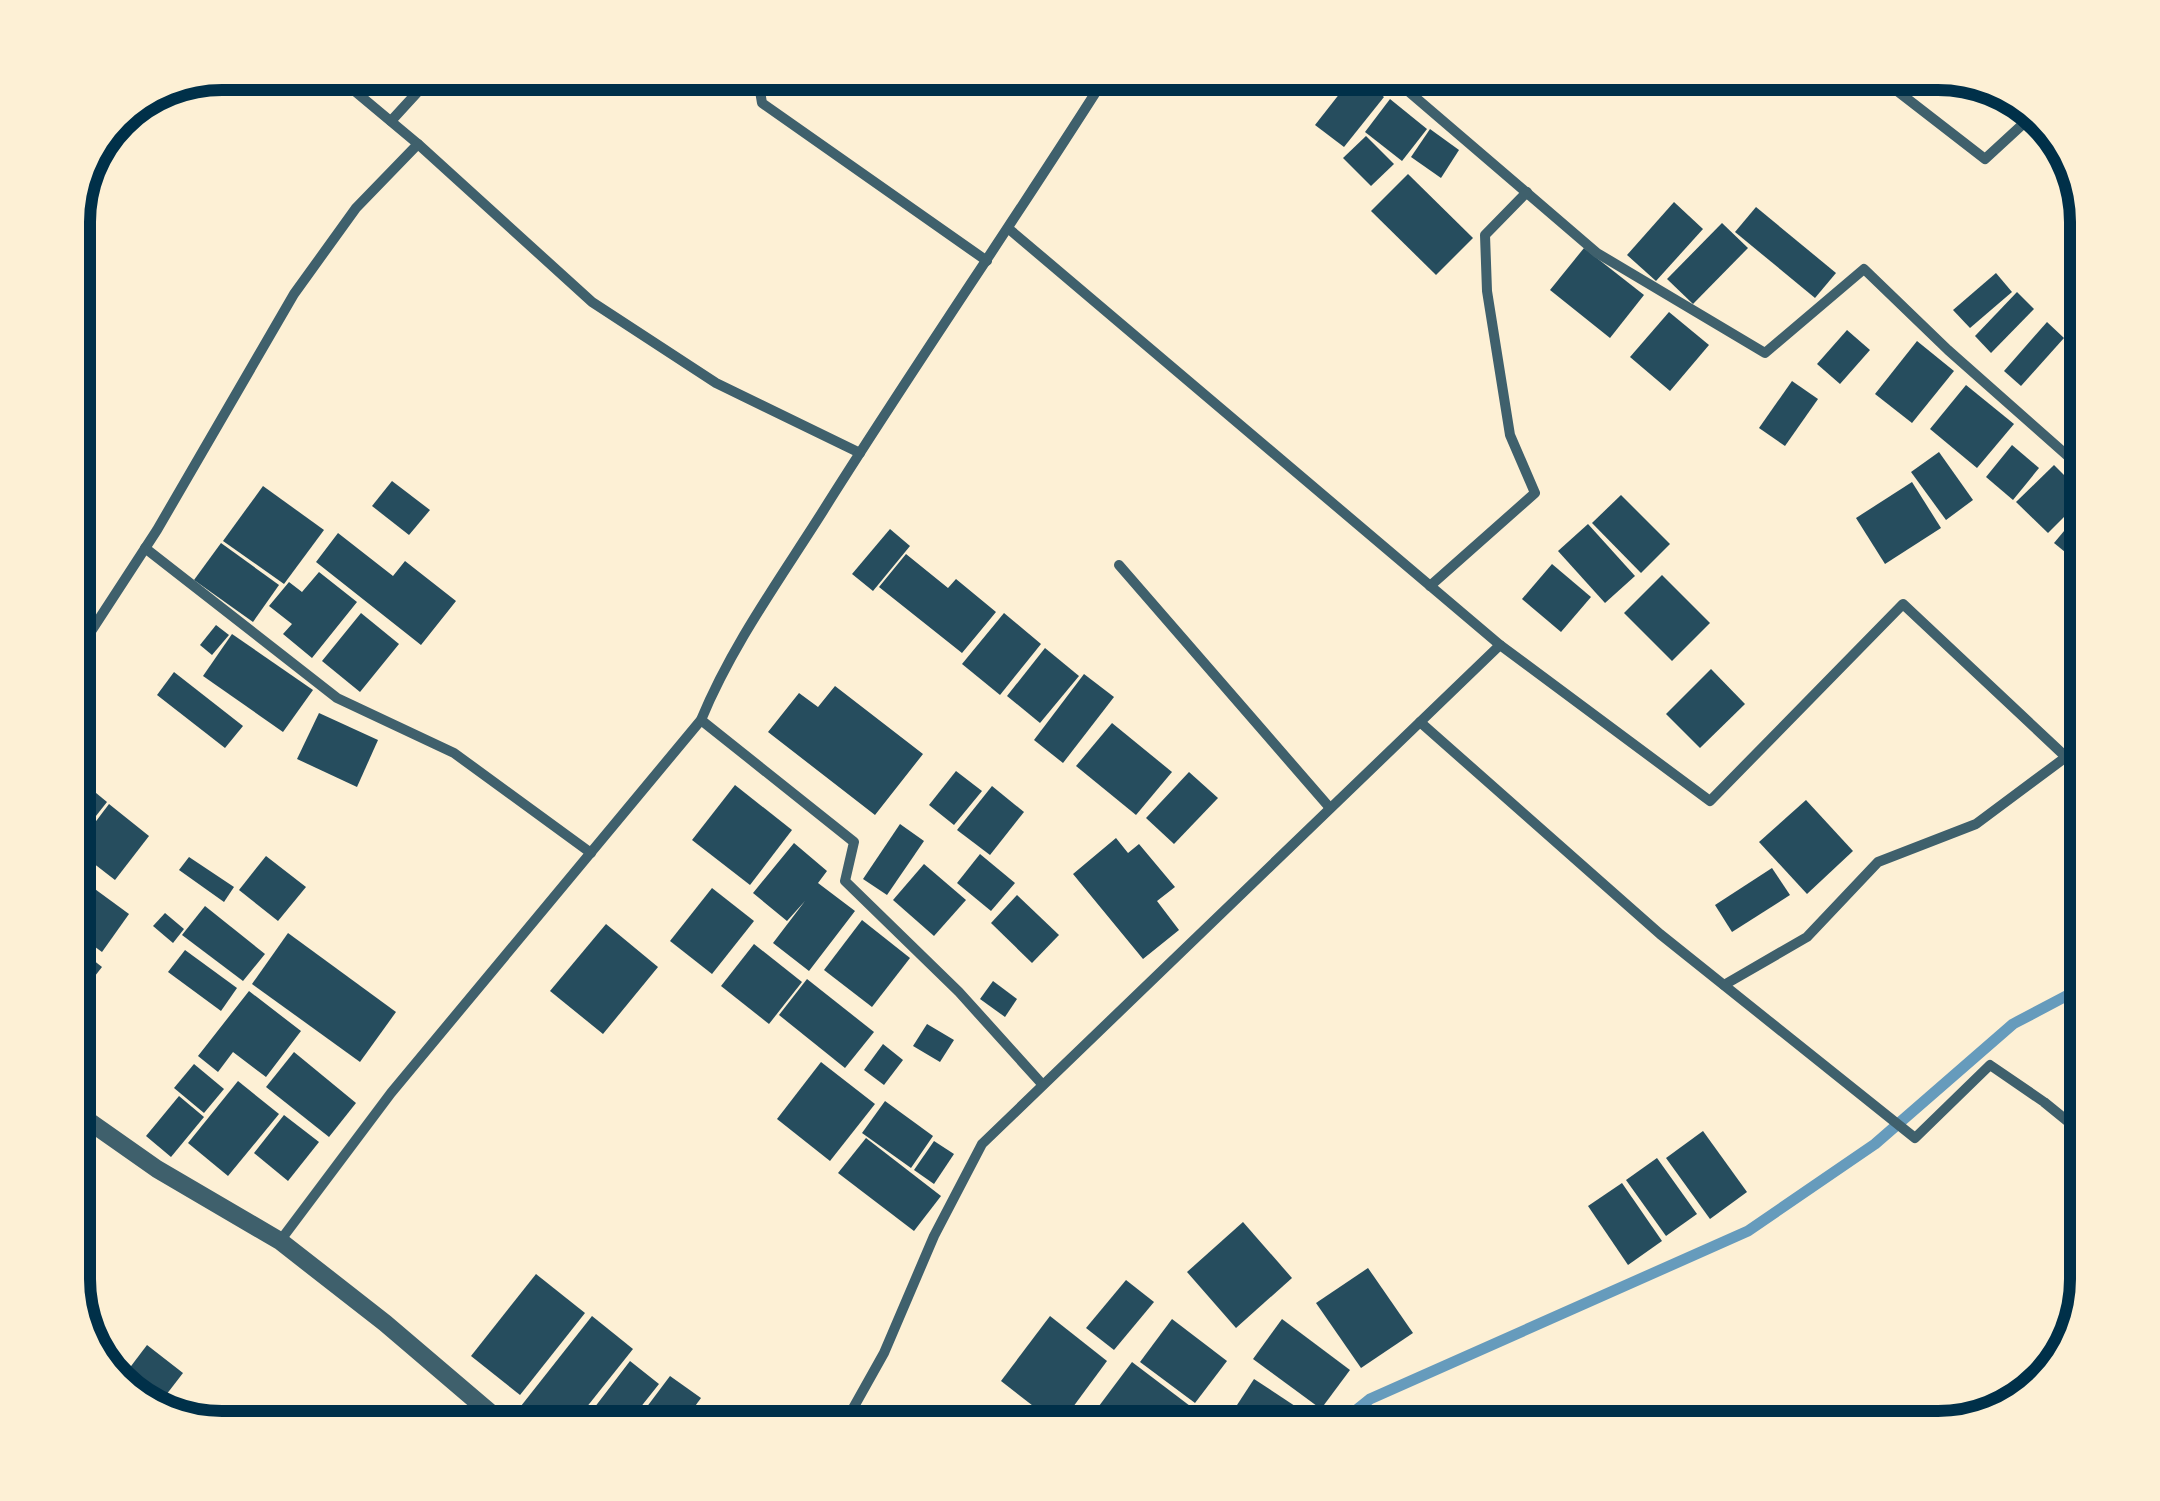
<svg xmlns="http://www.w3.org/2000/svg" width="2160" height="1501" viewBox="0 0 2160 1501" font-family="'IBM Plex Sans',sans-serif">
<rect width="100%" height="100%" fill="#fdf0d5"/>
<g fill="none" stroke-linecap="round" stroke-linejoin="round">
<path stroke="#669bbc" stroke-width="11" d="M 1334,1428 L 1370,1399 L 1748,1231 L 1875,1144 L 2013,1024 L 2087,985"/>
</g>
<g fill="#264d5e">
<path d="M 1355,74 L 1384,97 L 1344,147 L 1315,125 Z"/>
<path d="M 1390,99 L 1427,129 L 1402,161 L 1365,132 Z"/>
<path d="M 1430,129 L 1459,150 L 1441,178 L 1411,157 Z"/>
<path d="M 1366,136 L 1394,164 L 1371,186 L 1343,158 Z"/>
<path d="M 1408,174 L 1473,238 L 1436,275 L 1371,211 Z"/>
<path d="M 1674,202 L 1703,229 L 1656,281 L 1627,255 Z"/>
<path d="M 1756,207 L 1836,273 L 1815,298 L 1735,232 Z"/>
<path d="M 1722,223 L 1748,248 L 1693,304 L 1667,279 Z"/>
<path d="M 1584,248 L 1644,295 L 1610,338 L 1550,290 Z"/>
<path d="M 1996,273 L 2012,292 L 1970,328 L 1953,310 Z"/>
<path d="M 2017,292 L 2034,309 L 1991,353 L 1975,336 Z"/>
<path d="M 1669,312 L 1709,345 L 1670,391 L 1630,357 Z"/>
<path d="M 2047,322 L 2064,338 L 2021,386 L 2004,371 Z"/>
<path d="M 1847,330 L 1870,350 L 1840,384 L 1817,364 Z"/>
<path d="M 1917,341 L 1954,371 L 1912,423 L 1875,394 Z"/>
<path d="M 1792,381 L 1818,399 L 1785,446 L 1759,428 Z"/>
<path d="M 1966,385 L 2014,424 L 1977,468 L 1930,429 Z"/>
<path d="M 2087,411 L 2087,453 L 2067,435 Z"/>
<path d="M 2012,445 L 2039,468 L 2013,500 L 1986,477 Z"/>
<path d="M 1939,452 L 1973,500 L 1946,520 L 1911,472 Z"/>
<path d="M 2054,465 L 2085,496 L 2048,533 L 2016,502 Z"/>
<path d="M 392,481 L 430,510 L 409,535 L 372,506 Z"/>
<path d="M 1912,482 L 1941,528 L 1885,564 L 1856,518 Z"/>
<path d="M 263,486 L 324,530 L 284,584 L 223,541 Z"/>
<path d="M 1621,495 L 1670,544 L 1641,573 L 1592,523 Z"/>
<path d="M 2085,506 L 2087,508 L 2087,557 L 2081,565 L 2054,543 Z"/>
<path d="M 1588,524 L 1635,576 L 1605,603 L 1558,551 Z"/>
<path d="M 890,529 L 910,546 L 873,591 L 852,574 Z"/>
<path d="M 338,533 L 393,576 L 405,561 L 456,601 L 421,645 L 316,562 Z"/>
<path d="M 221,543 L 279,585 L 253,622 L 194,580 Z"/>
<path d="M 906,554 L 948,588 L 956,579 L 996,612 L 962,653 L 879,587 Z"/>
<path d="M 1552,564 L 1591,597 L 1561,632 L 1522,599 Z"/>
<path d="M 319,572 L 357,602 L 312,658 L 283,634 L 292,624 L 269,606 L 289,582 L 302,592 Z"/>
<path d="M 1662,575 L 1710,623 L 1672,661 L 1624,613 Z"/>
<path d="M 361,613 L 399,644 L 360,692 L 322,661 Z"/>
<path d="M 1004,613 L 1041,644 L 1000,695 L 962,664 Z"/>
<path d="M 216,625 L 229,635 L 212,655 L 200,645 Z"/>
<path d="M 232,634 L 313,690 L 283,732 L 203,676 Z"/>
<path d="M 1045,648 L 1079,676 L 1040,723 L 1007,696 Z"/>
<path d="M 1711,669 L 1745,704 L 1700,748 L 1666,714 Z"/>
<path d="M 174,672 L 243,726 L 225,748 L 157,695 Z"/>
<path d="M 1084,674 L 1114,697 L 1063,763 L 1034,740 Z"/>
<path d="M 835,686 L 923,754 L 875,815 L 768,732 L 799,693 L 818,707 Z"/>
<path d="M 319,713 L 378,740 L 357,787 L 297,759 Z"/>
<path d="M 1112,723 L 1172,772 L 1136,815 L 1076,766 Z"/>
<path d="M 956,771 L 982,791 L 954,825 L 929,805 Z"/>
<path d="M 1189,772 L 1218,798 L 1174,844 L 1146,818 Z"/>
<path d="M 735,785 L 792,830 L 750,885 L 692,840 Z"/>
<path d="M 992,786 L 1024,812 L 990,855 L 957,830 Z"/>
<path d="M 90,788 L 107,802 L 73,845 L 73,810 Z"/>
<path d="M 1806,800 L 1853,851 L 1807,894 L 1759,842 Z"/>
<path d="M 109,804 L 149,836 L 115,880 L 75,849 Z"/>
<path d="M 900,824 L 924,841 L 887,895 L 863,879 Z"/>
<path d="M 1116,838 L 1128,853 L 1139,844 L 1175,887 L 1157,901 L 1179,930 L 1143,959 L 1073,874 Z"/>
<path d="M 794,843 L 827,871 L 818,883 L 855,911 L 809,971 L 773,943 L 805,901 L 787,921 L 753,893 Z"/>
<path d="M 980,854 L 1015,883 L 991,911 L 957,883 Z"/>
<path d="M 266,856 L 306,887 L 278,921 L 239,890 Z"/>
<path d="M 189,857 L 234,887 L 224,902 L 179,870 Z"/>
<path d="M 924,864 L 966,900 L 934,936 L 893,900 Z"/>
<path d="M 1772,868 L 1790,895 L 1732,932 L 1715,905 Z"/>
<path d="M 73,873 L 129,914 L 102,952 L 73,931 Z"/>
<path d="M 712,888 L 754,921 L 712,974 L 670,941 Z"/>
<path d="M 1017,895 L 1059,935 L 1032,963 L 991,923 Z"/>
<path d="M 205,906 L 265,954 L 243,981 L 182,935 Z"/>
<path d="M 165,913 L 184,929 L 173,943 L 153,926 Z"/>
<path d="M 862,920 L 910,958 L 872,1007 L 824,970 Z"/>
<path d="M 606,924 L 658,967 L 603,1034 L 550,991 Z"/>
<path d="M 288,933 L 396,1012 L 360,1062 L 252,984 Z"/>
<path d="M 73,944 L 102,967 L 73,1004 Z"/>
<path d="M 754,944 L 802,982 L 769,1024 L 721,986 Z"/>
<path d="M 185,950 L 237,988 L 221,1011 L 168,972 Z"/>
<path d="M 807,979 L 874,1032 L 845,1068 L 779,1015 Z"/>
<path d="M 993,981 L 1017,999 L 1005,1017 L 980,999 Z"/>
<path d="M 249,991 L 301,1031 L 266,1077 L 233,1052 L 218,1072 L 198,1056 Z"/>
<path d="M 927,1024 L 954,1040 L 940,1062 L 913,1046 Z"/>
<path d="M 883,1044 L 903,1060 L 884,1085 L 864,1070 Z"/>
<path d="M 294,1052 L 356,1103 L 329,1137 L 266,1087 Z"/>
<path d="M 821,1062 L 875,1104 L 830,1161 L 777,1119 Z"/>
<path d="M 194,1064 L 224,1089 L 204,1113 L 174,1088 Z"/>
<path d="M 238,1081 L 279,1114 L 228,1176 L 188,1143 Z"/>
<path d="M 179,1096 L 204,1117 L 171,1157 L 146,1136 Z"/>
<path d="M 885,1101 L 933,1136 L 911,1168 L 862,1133 Z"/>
<path d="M 284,1115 L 319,1142 L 288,1181 L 254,1153 Z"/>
<path d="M 1703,1131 L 1747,1192 L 1710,1219 L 1666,1158 Z"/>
<path d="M 866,1138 L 941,1196 L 914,1231 L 838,1173 Z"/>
<path d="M 934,1141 L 954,1154 L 934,1184 L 914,1170 Z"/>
<path d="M 1657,1158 L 1697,1214 L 1666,1236 L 1626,1180 Z"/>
<path d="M 1622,1183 L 1662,1241 L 1628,1265 L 1588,1206 Z"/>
<path d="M 1243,1222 L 1292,1278 L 1236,1328 L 1187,1272 Z"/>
<path d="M 1368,1268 L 1413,1333 L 1361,1368 L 1316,1303 Z"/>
<path d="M 536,1274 L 585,1313 L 520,1395 L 471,1356 Z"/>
<path d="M 1126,1280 L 1154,1302 L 1114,1350 L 1086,1328 Z"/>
<path d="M 592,1316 L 633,1349 L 570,1428 L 549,1428 L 521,1406 Z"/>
<path d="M 1050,1316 L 1107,1361 L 1059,1426 L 1001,1381 Z"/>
<path d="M 1172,1319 L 1227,1361 L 1195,1403 L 1140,1362 Z"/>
<path d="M 1282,1319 L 1350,1370 L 1321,1409 L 1253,1359 Z"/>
<path d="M 147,1345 L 183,1373 L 156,1408 L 139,1403 L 119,1382 Z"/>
<path d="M 630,1361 L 659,1384 L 624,1428 L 590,1428 L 596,1422 L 588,1416 Z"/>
<path d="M 1132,1362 L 1194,1409 L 1179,1428 L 1130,1428 L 1099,1406 Z"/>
<path d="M 670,1376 L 701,1398 L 679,1428 L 631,1428 Z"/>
<path d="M 1254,1379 L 1301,1410 L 1289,1428 L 1222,1428 Z"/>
</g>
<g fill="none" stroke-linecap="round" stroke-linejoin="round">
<g stroke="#3f606c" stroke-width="10">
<path d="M 333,73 L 418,144 L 592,302 L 716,383 L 860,453"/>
<path d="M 751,73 L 758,79 L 762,103 L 987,261"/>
<path d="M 1387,73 L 1597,253 L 1765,353 L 1864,269 L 1948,350 L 2087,473"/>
<path d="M 1874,73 L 1985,159 L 2035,113"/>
<path d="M 391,121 L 435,73"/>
<path d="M 1009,229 L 1500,645 L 1710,801 L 1903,604 L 2066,757 L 1976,824 L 1878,862 L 1807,937 L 1724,985"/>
<path d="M 145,548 L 337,698 L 454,753 L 591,853"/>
<path d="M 1119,565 L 1330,808"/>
<path d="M 1430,586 L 1535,493 L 1510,435 L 1487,291 L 1485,235 L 1527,192"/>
<path d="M 73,659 L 157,530 L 294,294 L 356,208 L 418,144"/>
<path d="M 701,720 L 854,842 L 845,881 L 959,992 L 1042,1084"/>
<path d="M 1420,722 L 1660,934 L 1915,1138 L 1990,1065 L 2044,1102 L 2087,1137"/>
<path d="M 280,1241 L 391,1093 L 701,720 C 732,645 780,579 823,511 C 916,363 1015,220 1108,73"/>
<path d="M 842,1428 L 884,1353 L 934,1236 L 982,1144 L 1500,645"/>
</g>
<path stroke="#3f606c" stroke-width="18" d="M 73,1110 L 157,1169 L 280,1241 L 385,1323 L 508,1428"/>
</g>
<path d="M0 0H2160V1501H0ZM222 90H1938A132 132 0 0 1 2070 222V1279A132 132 0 0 1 1938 1411H222A132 132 0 0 1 90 1279V222A132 132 0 0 1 222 90Z" fill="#fdf0d5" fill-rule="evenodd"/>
<path fill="none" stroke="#003049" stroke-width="12" d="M222 90H1938A132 132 0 0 1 2070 222V1279A132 132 0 0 1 1938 1411H222A132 132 0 0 1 90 1279V222A132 132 0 0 1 222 90Z"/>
</svg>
